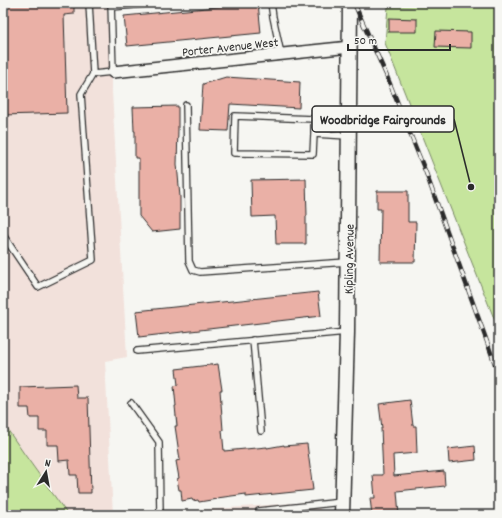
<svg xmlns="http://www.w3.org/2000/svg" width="502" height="518" viewBox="0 0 502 518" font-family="Dekko,sans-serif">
<rect width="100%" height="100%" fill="#f6f6f2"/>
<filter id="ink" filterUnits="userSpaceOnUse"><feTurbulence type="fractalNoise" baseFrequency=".025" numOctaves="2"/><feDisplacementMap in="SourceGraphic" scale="8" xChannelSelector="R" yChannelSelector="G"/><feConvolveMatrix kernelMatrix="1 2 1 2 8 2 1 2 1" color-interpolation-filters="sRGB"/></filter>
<g filter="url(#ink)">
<g fill="#f2e1db">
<path d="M 3,3 L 107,3 L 127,357 L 105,361 L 113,515 L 68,515 L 25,455 L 3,423 Z"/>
<path d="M 320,501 L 320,515 L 136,515 Z"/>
</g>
<g fill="#c6e59d" stroke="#788864">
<path d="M 429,3 L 499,3 L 499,331 L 385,43 L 388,7 Z"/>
<path d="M 3,423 L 25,455 L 68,515 L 3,515 Z"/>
</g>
<g fill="#eab0a6" stroke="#2b2b2b">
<path d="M 3,3 L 74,3 L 74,14 L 64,15 L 67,113 L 3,115 Z"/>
<path d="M 258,3 L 261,33 L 127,46 L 124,16 Z"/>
<path d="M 389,18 L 417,19 L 417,32 L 389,32 Z"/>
<path d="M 436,31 L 471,32 L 471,48 L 435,47 Z"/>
<path d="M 226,77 L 300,82 L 299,108 L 230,104 L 228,131 L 200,130 L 203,84 Z"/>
<path d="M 178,106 L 178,129 L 177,164 L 180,197 L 180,229 L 152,232 L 139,216 L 139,158 L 135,158 L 135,131 L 134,131 L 133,107 Z"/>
<path d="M 306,179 L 307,216 L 306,216 L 306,244 L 276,244 L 275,216 L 252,217 L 251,180 Z"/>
<path d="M 377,191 L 408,191 L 408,222 L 416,222 L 415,262 L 380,262 L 381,209 L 377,209 Z"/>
<path d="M 318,292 L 321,316 L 139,337 L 136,311 Z"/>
<path d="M 218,364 L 222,390 L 220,390 L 223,430 L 222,430 L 224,451 L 267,447 L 267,448 L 284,445 L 284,446 L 307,444 L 313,490 L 246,497 L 246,494 L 217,498 L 217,499 L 199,502 L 198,500 L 193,501 L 192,499 L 182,501 L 181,490 L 179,490 L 177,479 L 179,478 L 176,461 L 180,460 L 175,426 L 177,426 L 175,406 L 176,406 L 174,386 L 178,385 L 176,369 Z"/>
<path d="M 76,385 L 77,398 L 88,398 L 91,493 L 78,493 L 77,475 L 70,475 L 69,460 L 59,461 L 58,445 L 47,445 L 47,431 L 39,431 L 39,418 L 30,418 L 29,408 L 20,408 L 20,387 Z"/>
<path d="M 410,400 L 413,426 L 416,426 L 417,453 L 393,455 L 394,476 L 444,471 L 445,486 L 397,491 L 399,515 L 372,515 L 370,498 L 375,498 L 373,475 L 383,475 L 381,428 L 382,428 L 379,404 Z"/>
<path d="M 475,446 L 476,460 L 449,463 L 448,449 Z"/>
</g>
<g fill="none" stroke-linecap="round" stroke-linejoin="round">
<g stroke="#2b2b2b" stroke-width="8">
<g id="service">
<path d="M 89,3 L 93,74 L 113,72 L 111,3"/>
<path d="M 271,3 L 273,17 L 281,54"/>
<path d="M 112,7 L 157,3"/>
<path d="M 186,105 L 189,261 L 193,270 L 200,272 L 347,262"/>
<path d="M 314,134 L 314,119 L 235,116 L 234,153 L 313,154 L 314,134 L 348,136"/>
<path d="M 3,235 L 38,287 L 93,260 L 81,94 L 93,74"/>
<path d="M 253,340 L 261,431"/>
<path d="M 137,351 L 347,332"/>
<path d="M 131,403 L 159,442 L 160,515"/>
<path d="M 259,511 L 342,502"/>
</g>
</g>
<g stroke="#2b2b2b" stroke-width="14">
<path id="minor" d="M 113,72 L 350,47"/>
</g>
<g stroke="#2b2b2b" stroke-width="17">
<path id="tertiary" d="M 342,515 L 347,332 L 350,3"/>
</g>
<use href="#service" stroke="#f6f6f2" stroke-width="5.5"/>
<use href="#minor" stroke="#f6f6f2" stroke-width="11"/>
<use href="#tertiary" stroke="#f6f6f2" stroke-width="14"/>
<g stroke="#2b2b2b" stroke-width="4.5">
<path id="rail" d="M 354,3 L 388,79 L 426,173 L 499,375"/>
</g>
<use href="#rail" stroke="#f6f6f2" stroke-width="3" stroke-dasharray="9" stroke-linecap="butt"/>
</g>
</g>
<g text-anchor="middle" stroke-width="3.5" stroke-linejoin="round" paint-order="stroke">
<g font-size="13" fill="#2b2b2b" stroke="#f6f6f2">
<text transform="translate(230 46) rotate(-6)" y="5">Porter Avenue West</text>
<text transform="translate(348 259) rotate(-89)" y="5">Kipling Avenue</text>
</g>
</g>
<path fill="none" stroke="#2b2b2b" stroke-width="1.5" d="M471 187L454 119"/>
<circle fill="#2b2b2b" stroke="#f6f6f2" stroke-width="1.5" cx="471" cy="187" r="4"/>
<rect fill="#f6f6f2" stroke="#2b2b2b" stroke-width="1.5" x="312" y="106" width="142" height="26" rx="4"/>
<g font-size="14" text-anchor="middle" font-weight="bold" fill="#2b2b2b">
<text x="383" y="124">Woodbridge Fairgrounds</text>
</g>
<rect width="502" height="518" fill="none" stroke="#f6f6f2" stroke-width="16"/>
<rect x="8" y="8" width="486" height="502" fill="none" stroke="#2b2b2b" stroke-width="1.5" filter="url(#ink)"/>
<g transform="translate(46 472) rotate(11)" stroke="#f6f6f2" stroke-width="3" paint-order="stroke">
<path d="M0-3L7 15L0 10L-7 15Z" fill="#2b2b2b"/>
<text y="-6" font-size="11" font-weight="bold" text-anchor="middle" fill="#2b2b2b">N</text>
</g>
<path d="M348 44v6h102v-6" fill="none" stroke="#2b2b2b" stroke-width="2"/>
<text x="354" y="44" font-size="12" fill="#2b2b2b" stroke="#f6f6f2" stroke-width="3" paint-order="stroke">50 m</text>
</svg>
